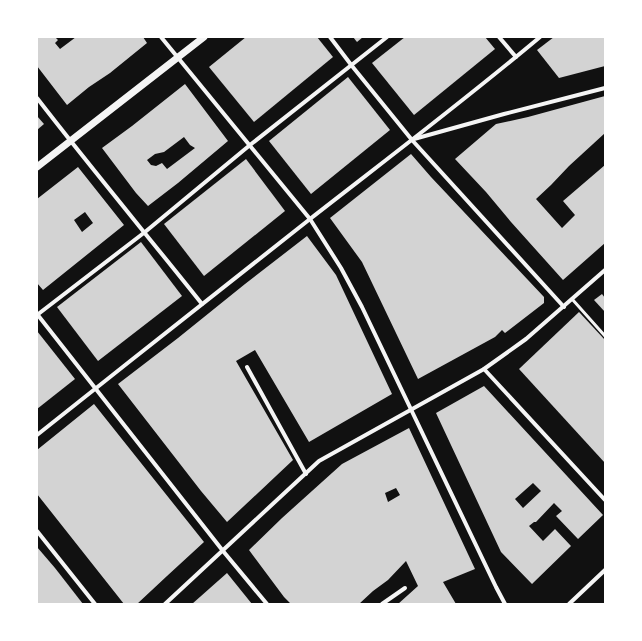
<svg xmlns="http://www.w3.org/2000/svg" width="642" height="641" viewBox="0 0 642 641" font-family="Barlow,sans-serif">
<rect width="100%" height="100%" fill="#111"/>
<g fill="#d3d3d3" fill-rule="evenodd">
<path d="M 37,37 L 55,37 L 58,40 L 55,43 L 60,49 L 76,37 L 143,37 L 147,43 L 110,73 L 89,87 L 67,105 L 37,66 Z"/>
<path d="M 246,37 L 317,37 L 333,57 L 254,122 L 209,67 Z"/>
<path d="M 353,37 L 363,37 L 357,42 Z"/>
<path d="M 405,37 L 485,37 L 495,49 L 414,115 L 372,63 Z"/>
<path d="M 554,37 L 605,37 L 605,66 L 559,78 L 537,50 Z"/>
<path d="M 348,77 L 390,130 L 311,194 L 269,141 Z"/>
<path d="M 185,84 L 228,141 L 178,183 L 148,206 L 136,193 L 102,148 L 132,126 ZM 184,137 L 190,145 L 195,148 L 167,169 L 162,163 L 156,166 L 151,165 L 147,160 L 155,154 L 164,152 Z"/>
<path d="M 605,96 L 605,133 L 569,166 L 551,185 L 536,199 L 562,228 L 575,215 L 563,201 L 605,165 L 605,243 L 563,280 L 511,222 L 486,192 L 455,159 L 496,124 L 528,117 Z"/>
<path d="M 37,116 L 44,124 L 37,130 Z"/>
<path d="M 411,154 L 431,177 L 544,297 L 544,303 L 505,333 L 502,330 L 495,337 L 418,379 L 362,262 L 330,218 Z"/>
<path d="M 246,159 L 285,211 L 204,276 L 164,224 Z"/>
<path d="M 78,167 L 124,225 L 43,290 L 37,283 L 37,199 ZM 85,212 L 93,223 L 82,232 L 74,220 Z"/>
<path d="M 307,236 L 336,275 L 392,394 L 309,442 L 255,350 L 236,361 L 293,460 L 227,522 L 201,491 L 118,384 L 178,338 L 245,284 Z"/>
<path d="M 141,242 L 182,296 L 98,361 L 57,307 Z"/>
<path d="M 602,294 L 605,298 L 605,312 L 594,300 Z"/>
<path d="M 579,312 L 605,340 L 605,463 L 519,369 Z"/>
<path d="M 37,331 L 75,379 L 37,409 Z"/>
<path d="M 484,386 L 603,515 L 578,539 L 556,516 L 562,511 L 554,503 L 536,522 L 534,522 L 529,526 L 543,541 L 555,529 L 571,546 L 532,584 L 501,552 L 436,413 ZM 533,483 L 541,491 L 523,508 L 515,499 Z"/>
<path d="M 94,404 L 204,542 L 167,576 L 137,604 L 124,604 L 37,494 L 37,450 Z"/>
<path d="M 409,428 L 475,569 L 443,582 L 456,604 L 398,604 L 418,586 L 406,561 L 388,580 L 373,591 L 359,604 L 291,604 L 284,597 L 249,550 L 282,518 L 342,464 ZM 396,488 L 400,495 L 388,502 L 385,493 Z"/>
<path d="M 37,547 L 55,568 L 83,604 L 37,604 Z"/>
<path d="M 227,573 L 252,604 L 192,604 Z"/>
</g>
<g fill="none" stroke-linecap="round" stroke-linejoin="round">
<path stroke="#f5f5f5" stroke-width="3" d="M 572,299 L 605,336"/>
<g stroke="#f5f5f5" stroke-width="4">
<path d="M 161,37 L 310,219 L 341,268 L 362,307 L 496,587 L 505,604"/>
<path d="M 330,37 L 352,66 L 412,140 L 564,307"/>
<path d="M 499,37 L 516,57"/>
<path d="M 37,98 C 91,168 147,235 202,304"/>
<path d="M 414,139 L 504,114 L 605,88"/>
<path d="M 37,314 L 223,551 L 267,604"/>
<path d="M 37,315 L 145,232 L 250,145 L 387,37"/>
<path d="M 247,367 L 306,474"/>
<path d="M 484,369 L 605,500"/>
<path d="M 37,435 C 128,363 219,290 310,219 C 387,159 465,100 540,37"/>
<path d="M 37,531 L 95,604"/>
<path d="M 165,604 L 319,461 L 484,369 L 526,339 L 605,270"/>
<path d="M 382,604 L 405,588"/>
<path d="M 569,604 L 605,570"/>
</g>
<path stroke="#f5f5f5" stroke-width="7" d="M 37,167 L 204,37"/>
</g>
<rect width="642" height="641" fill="none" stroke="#ffffff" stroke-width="76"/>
</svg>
